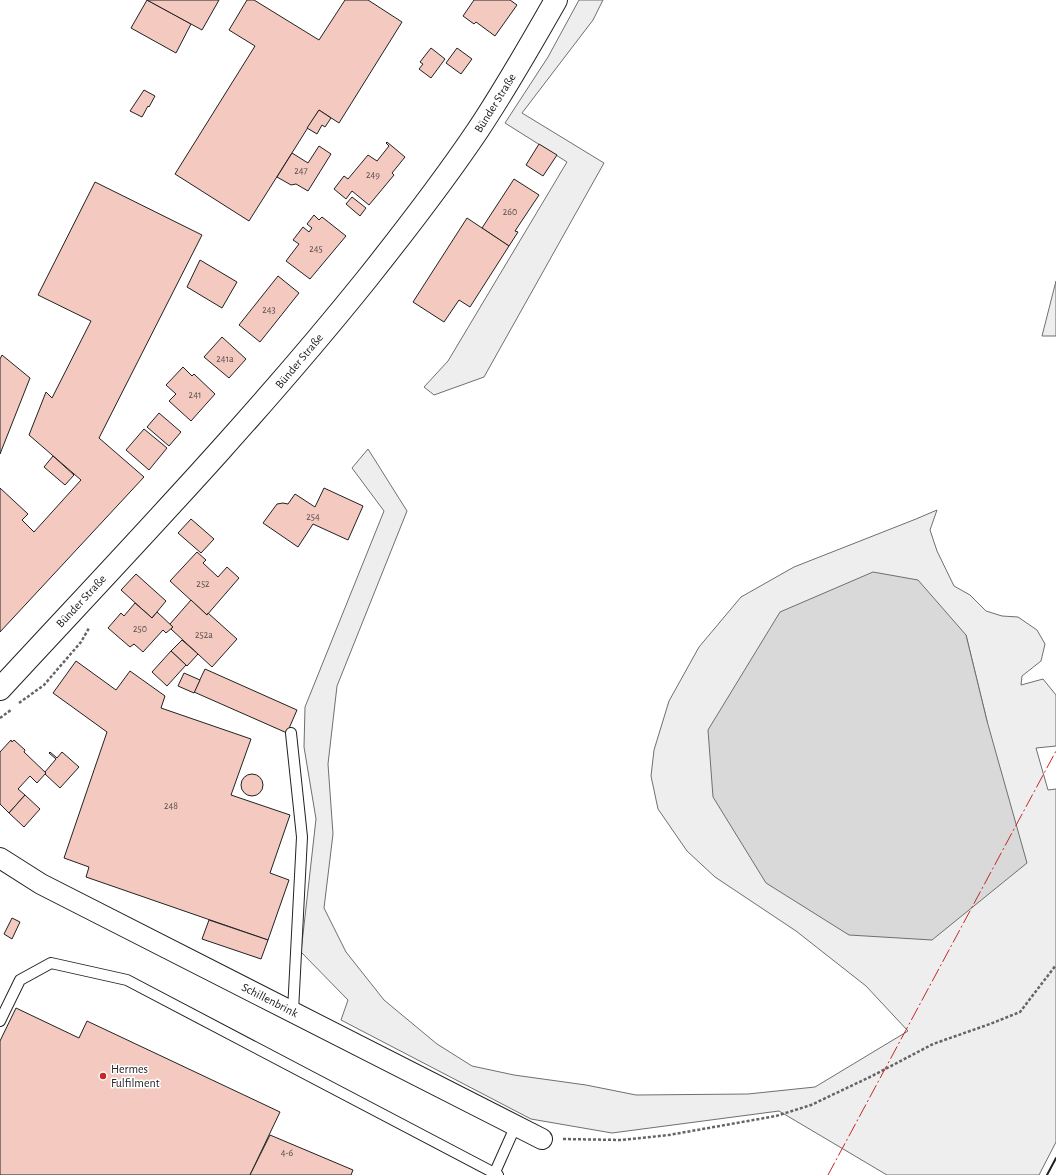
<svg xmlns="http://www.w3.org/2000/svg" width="1056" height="1175" viewBox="0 0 1056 1175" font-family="'Alegreya Sans',sans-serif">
<rect width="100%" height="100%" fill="#fff"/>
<g fill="#eee" stroke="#6f6f6f" fill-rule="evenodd">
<path d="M 579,0 L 603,0 L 593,20 L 522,113 L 604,163 L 484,377 L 434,395 L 424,387 L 448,361 L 567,162 L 505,123 L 548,57 Z"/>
<path d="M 1056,281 L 1056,336 L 1042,336 Z"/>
<path d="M 368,449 L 407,511 L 337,686 L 328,764 L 333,834 L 324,908 L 346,952 L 384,1000 L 437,1044 L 472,1066 L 514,1075 L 586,1085 L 636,1095 L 748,1094 L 815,1087 L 908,1031 L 866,986 L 796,931 L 715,877 L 687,851 L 658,809 L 651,776 L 654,750 L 669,701 L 699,647 L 741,597 L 794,567 L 916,519 L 937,510 L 930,530 L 937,551 L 954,586 L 970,595 L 986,611 L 1002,616 L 1018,617 L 1037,630 L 1045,644 L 1041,661 L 1022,676 L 1021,685 L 1043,679 L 1056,695 L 1056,746 L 1036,748 L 1048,790 L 1056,789 L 1056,1142 L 1039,1175 L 887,1175 L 779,1111 L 612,1133 L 531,1119 L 341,1020 L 348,1000 L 301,952 L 316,819 L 304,747 L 305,707 L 384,511 L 352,468 ZM 966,635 L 987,721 L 932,940 Z"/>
</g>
<path fill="#d9d9d9" stroke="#6f6f6f" d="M 873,572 L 918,580 L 966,635 L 987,721 L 1027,863 L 932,940 L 849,935 L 766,883 L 713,797 L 708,730 L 780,612 Z"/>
<g fill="#f3c9c0" stroke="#222">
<path d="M 147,0 L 191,24 L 176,53 L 131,28 Z"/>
<path d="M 147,0 L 219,0 L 202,30 Z"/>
<path d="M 247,0 L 254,0 L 319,40 L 345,0 L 368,0 L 402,22 L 339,123 L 319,110 L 249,221 L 175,174 L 255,46 L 229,30 Z"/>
<path d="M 474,0 L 510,0 L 517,5 L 495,36 L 476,22 L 474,24 L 463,16 Z"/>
<path d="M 431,48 L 445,59 L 431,78 L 419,69 L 423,64 L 420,62 Z"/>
<path d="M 457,48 L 472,59 L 461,74 L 446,63 Z"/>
<path d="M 144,90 L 155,96 L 149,107 L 148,106 L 142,117 L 130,111 Z"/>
<path d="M 319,110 L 331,118 L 325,127 L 322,125 L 317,134 L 307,128 Z"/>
<path d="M 387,142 L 405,157 L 392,173 L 394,175 L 369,205 L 352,191 L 346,199 L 334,189 L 344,176 L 348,179 L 368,155 L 377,161 L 389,146 L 386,143 Z"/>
<path d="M 539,144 L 557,155 L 543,176 L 526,165 Z"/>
<path d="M 319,146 L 331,154 L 308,191 L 296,184 L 291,185 L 277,177 L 292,153 L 308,163 Z"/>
<path d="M 514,179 L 539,195 L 515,231 L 518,232 L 509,246 L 482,228 Z"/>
<path d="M 95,182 L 202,235 L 99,438 L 144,477 L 0,632 L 0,488 L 28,514 L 22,520 L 34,532 L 81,480 L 29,435 L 46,392 L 52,398 L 91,321 L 38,295 Z"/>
<path d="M 352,197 L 366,208 L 360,216 L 346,204 Z"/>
<path d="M 314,215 L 319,220 L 322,217 L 346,236 L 310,279 L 286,261 L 299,244 L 293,240 L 303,227 L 309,232 L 312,228 L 307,224 Z"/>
<path d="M 467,218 L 509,246 L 470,307 L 459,300 L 444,322 L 413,302 Z"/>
<path d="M 200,260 L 237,282 L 222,308 L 187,287 Z"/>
<path d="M 278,276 L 299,293 L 260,342 L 239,325 Z"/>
<path d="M 222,337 L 246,359 L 229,378 L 204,357 Z"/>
<path d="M 2,355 L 30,378 L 0,454 L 0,359 Z"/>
<path d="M 183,367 L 192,376 L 194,374 L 215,394 L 191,421 L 169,401 L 176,394 L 166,385 Z"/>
<path d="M 159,413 L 181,432 L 169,446 L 147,427 Z"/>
<path d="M 144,429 L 167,448 L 149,470 L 126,450 Z"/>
<path d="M 53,456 L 74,475 L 65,485 L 44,467 Z"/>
<path d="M 324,488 L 363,506 L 348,540 L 313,524 L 298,547 L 263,523 L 277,504 L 283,503 L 288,504 L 295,494 L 315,507 Z"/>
<path d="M 191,519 L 214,539 L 201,553 L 178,533 Z"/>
<path d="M 197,552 L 206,560 L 203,563 L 218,577 L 227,567 L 239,578 L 207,615 L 170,581 Z"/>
<path d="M 136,574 L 166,601 L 152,618 L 121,590 Z"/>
<path d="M 191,600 L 207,615 L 208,613 L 237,639 L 212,667 L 171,629 L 173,627 L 170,624 Z"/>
<path d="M 135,603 L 152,618 L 157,612 L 173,627 L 166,633 L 163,630 L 143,652 L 134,644 L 130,647 L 108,628 L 121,613 L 124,616 Z"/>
<path d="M 182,640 L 198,654 L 187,666 L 171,651 Z"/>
<path d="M 171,651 L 186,665 L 167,686 L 152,672 Z"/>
<path d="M 76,661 L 116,690 L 130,671 L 165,696 L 161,708 L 251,739 L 231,795 L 290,815 L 270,873 L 289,880 L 268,940 L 86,877 L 89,867 L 64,858 L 107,732 L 53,693 Z"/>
<path d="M 205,669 L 297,710 L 287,733 L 194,692 Z"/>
<path d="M 184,673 L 200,680 L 194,693 L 178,686 Z"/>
<path d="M 11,740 L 12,742 L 14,740 L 25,750 L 24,752 L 46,773 L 37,783 L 30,776 L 18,789 L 25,795 L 9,813 L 0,804 L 0,752 Z"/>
<path d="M 50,752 L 57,758 L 62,752 L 79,767 L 60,788 L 45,774 L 46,773 L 45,772 L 56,759 L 49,753 Z"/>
<circle cx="252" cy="785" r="11"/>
<path d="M 25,795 L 40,809 L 24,827 L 9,813 Z"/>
<path d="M 12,918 L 20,922 L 12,939 L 4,934 Z"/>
<path d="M 209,920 L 268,940 L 261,959 L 202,939 Z"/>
<path d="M 16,1008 L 79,1038 L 87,1021 L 280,1112 L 250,1175 L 0,1175 L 0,1041 Z"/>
<path d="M 270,1135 L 353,1170 L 351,1175 L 250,1175 Z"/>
</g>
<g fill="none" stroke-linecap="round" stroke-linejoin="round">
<g stroke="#222" stroke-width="12">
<g id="service">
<path d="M 291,733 L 302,837 L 293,1011"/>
<path d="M 0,1021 L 20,980 L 51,963 L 127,980 L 498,1175"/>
<path d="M 495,1172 L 516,1125"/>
</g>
</g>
<g stroke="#222" stroke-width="22">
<path id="minor" d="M 0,858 L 41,884 L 542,1139"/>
</g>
<g stroke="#222" stroke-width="24">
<path id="secondary" d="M 0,689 C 124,555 251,423 366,280 C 405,231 443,182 478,130 C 506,88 531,44 556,0"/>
</g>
<g stroke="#646464" stroke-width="2.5" stroke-dasharray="3 2" stroke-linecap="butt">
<path d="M 19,703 L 44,685 L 81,642 L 89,628"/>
<path d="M 0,718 L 11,710"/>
<path d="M 563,1139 L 621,1140 L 669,1135 L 776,1116 L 811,1105 L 872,1076 L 933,1044 L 990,1024 L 1020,1012 L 1056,965"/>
</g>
<use href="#service" stroke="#fff" stroke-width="10"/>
<use href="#minor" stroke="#fff" stroke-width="20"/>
<use href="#secondary" stroke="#fff" stroke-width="22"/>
<path stroke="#222" stroke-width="2" d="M 1047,1175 L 1056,1158"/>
<path stroke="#c62828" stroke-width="1" stroke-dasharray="14 3 2 3" stroke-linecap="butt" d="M 828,1175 L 1056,751"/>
</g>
<circle fill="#c62828" stroke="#fff" stroke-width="1.5" cx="103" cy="1076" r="4"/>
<g text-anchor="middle" stroke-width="3" stroke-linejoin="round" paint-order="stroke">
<g font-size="10" fill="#564c4a">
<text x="301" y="174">247</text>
<text x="373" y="178">249</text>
<text x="510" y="215">260</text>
<text x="316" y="252">245</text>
<text x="269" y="313">243</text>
<text x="225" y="362">241a</text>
<text x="195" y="398">241</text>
<text x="313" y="520">254</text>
<text x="203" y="587">252</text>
<text x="140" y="632">250</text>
<text x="204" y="638">252a</text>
<text x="171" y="809">248</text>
<text x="287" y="1156">4-6</text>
</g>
<g font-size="12" fill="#222" stroke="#fff">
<text transform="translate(495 103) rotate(-58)" y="4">Bünder Straße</text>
<text transform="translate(299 361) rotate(-50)" y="4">Bünder Straße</text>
<text transform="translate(81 601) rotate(-47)" y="4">Bünder Straße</text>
<text transform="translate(270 1000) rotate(27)" y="4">Schillenbrink</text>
</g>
<g font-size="12" fill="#222" stroke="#fff" text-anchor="start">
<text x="111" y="1073">Hermes<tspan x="111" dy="14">Fulfilment</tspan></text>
</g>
</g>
</svg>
